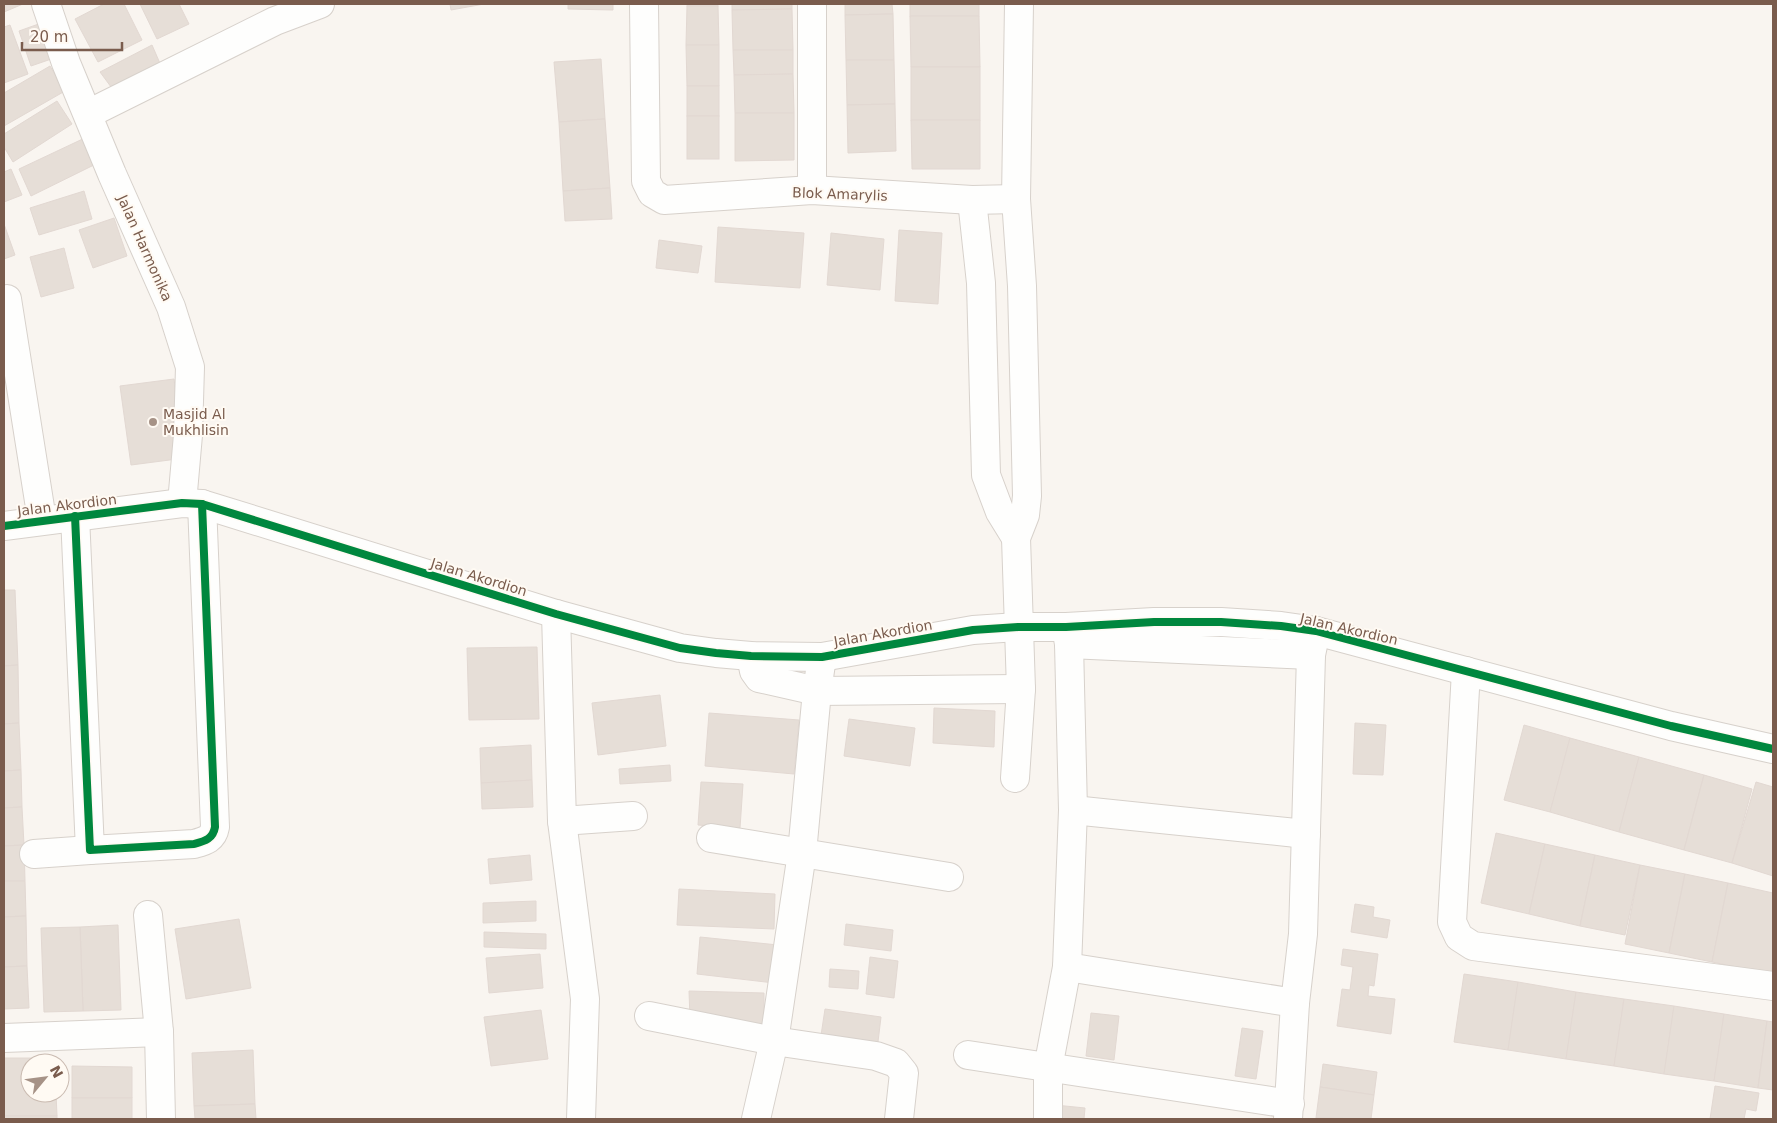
<svg xmlns="http://www.w3.org/2000/svg" width="1777" height="1123" viewBox="0 0 1777 1123" font-family="'DejaVu Sans',sans-serif">
<rect width="100%" height="100%" fill="#f9f5f0"/>
<g fill="#e6ded7" stroke="#e2d8d2">
<path d="M 4,4 L 23,4 L 4,12 Z"/>
<path d="M 104,4 L 124,4 L 142,40 L 98,62 L 75,19 Z"/>
<path d="M 140,4 L 179,4 L 189,24 L 157,39 Z"/>
<path d="M 450,4 L 484,4 L 451,10 Z"/>
<path d="M 568,4 L 613,4 L 613,10 L 568,9 Z"/>
<rect x="687" y="4" width="31" height="2"/>
<path d="M 732,4 L 792,4 L 792,9 L 732,10 Z"/>
<path d="M 845,4 L 892,4 L 893,14 L 845,15 Z"/>
<rect x="910" y="4" width="69" height="12"/>
<path d="M 687,6 L 718,6 L 719,45 L 686,45 Z"/>
<path d="M 792,9 L 793,50 L 733,50 L 732,10 Z"/>
<path d="M 893,14 L 894,60 L 846,60 L 845,15 Z"/>
<path d="M 910,16 L 979,16 L 980,67 L 911,67 Z"/>
<path d="M 47,21 L 60,56 L 31,66 L 19,31 Z"/>
<path d="M 10,25 L 28,74 L 4,83 L 4,27 Z"/>
<path d="M 152,45 L 162,68 L 117,95 L 100,72 Z"/>
<path d="M 686,45 L 719,45 L 719,86 L 687,86 Z"/>
<path d="M 733,50 L 793,50 L 793,74 L 734,75 Z"/>
<path d="M 601,59 L 605,119 L 559,122 L 554,62 Z"/>
<path d="M 846,60 L 894,60 L 895,104 L 847,105 Z"/>
<path d="M 50,66 L 65,91 L 4,126 L 4,93 Z"/>
<rect x="911" y="67" width="69" height="53"/>
<path d="M 793,74 L 794,113 L 735,113 L 734,75 Z"/>
<rect x="687" y="86" width="32" height="30"/>
<path d="M 57,101 L 72,124 L 13,162 L 4,147 L 4,134 Z"/>
<path d="M 895,104 L 896,151 L 848,153 L 847,105 Z"/>
<path d="M 735,113 L 794,113 L 794,160 L 735,161 Z"/>
<rect x="687" y="116" width="32" height="43"/>
<path d="M 605,119 L 610,188 L 563,191 L 559,122 Z"/>
<path d="M 911,120 L 980,120 L 980,169 L 912,169 Z"/>
<path d="M 89,136 L 102,161 L 31,196 L 19,169 Z"/>
<path d="M 11,169 L 22,195 L 4,202 L 4,172 Z"/>
<path d="M 610,188 L 612,219 L 565,221 L 563,191 Z"/>
<path d="M 84,191 L 92,219 L 39,235 L 30,208 Z"/>
<path d="M 114,218 L 127,256 L 93,268 L 79,230 Z"/>
<path d="M 4,224 L 15,255 L 4,259 Z"/>
<path d="M 718,227 L 804,233 L 800,288 L 715,282 Z"/>
<path d="M 899,230 L 942,233 L 938,304 L 895,301 Z"/>
<path d="M 831,233 L 884,239 L 880,290 L 827,285 Z"/>
<path d="M 659,240 L 702,246 L 698,273 L 656,268 Z"/>
<path d="M 64,248 L 74,288 L 41,297 L 30,257 Z"/>
<path d="M 174,379 L 185,458 L 131,465 L 120,386 Z"/>
<path d="M 4,590 L 15,590 L 18,665 L 4,666 Z"/>
<path d="M 537,647 L 539,719 L 469,720 L 467,648 Z"/>
<path d="M 18,665 L 19,723 L 4,724 L 4,666 Z"/>
<path d="M 660,695 L 666,746 L 598,755 L 592,703 Z"/>
<path d="M 934,708 L 995,711 L 994,747 L 933,743 Z"/>
<path d="M 709,713 L 799,720 L 794,774 L 705,766 Z"/>
<path d="M 849,719 L 915,728 L 910,766 L 844,756 Z"/>
<path d="M 19,723 L 21,770 L 4,771 L 4,724 Z"/>
<path d="M 1355,723 L 1386,725 L 1383,775 L 1353,774 Z"/>
<path d="M 1524,725 L 1570,738 L 1550,812 L 1504,800 Z"/>
<path d="M 1570,738 L 1639,757 L 1619,832 L 1550,812 Z"/>
<path d="M 531,745 L 532,780 L 481,783 L 480,748 Z"/>
<path d="M 1639,757 L 1704,775 L 1684,850 L 1619,832 Z"/>
<path d="M 670,765 L 671,781 L 620,784 L 619,769 Z"/>
<path d="M 21,770 L 22,807 L 4,808 L 4,771 Z"/>
<path d="M 1704,775 L 1752,789 L 1732,863 L 1684,850 Z"/>
<path d="M 532,780 L 533,807 L 482,809 L 481,783 Z"/>
<path d="M 701,782 L 743,784 L 740,828 L 698,825 Z"/>
<path d="M 1756,782 L 1773,787 L 1773,876 L 1732,863 Z"/>
<path d="M 22,807 L 24,845 L 4,846 L 4,808 Z"/>
<path d="M 1496,833 L 1545,844 L 1529,914 L 1481,903 Z"/>
<path d="M 1545,844 L 1595,855 L 1580,926 L 1529,914 Z"/>
<path d="M 24,845 L 25,881 L 4,881 L 4,846 Z"/>
<path d="M 530,855 L 532,880 L 490,884 L 488,859 Z"/>
<path d="M 1595,855 L 1640,865 L 1625,935 L 1580,926 Z"/>
<path d="M 1640,865 L 1685,874 L 1669,953 L 1625,944 Z"/>
<path d="M 1685,874 L 1728,883 L 1712,962 L 1669,953 Z"/>
<path d="M 4,881 L 25,881 L 26,916 L 4,917 Z"/>
<path d="M 1728,883 L 1773,893 L 1773,964 L 1771,974 L 1712,962 Z"/>
<path d="M 679,889 L 775,894 L 774,929 L 677,925 Z"/>
<path d="M 536,901 L 536,921 L 483,923 L 483,903 Z"/>
<path d="M 1355,904 L 1374,907 L 1373,917 L 1390,920 L 1387,938 L 1351,932 Z"/>
<path d="M 26,916 L 27,966 L 4,967 L 4,917 Z"/>
<path d="M 239,919 L 251,988 L 186,999 L 175,929 Z"/>
<path d="M 846,924 L 893,930 L 891,951 L 844,945 Z"/>
<path d="M 118,925 L 121,1010 L 83,1011 L 80,927 Z"/>
<path d="M 80,927 L 83,1011 L 44,1012 L 41,928 Z"/>
<path d="M 484,932 L 546,934 L 546,949 L 484,947 Z"/>
<path d="M 700,937 L 778,945 L 774,983 L 697,974 Z"/>
<path d="M 1343,949 L 1378,954 L 1374,986 L 1369,985 L 1368,996 L 1395,999 L 1391,1034 L 1337,1026 L 1342,989 L 1350,990 L 1353,967 L 1341,965 Z"/>
<path d="M 540,954 L 543,988 L 489,993 L 486,958 Z"/>
<path d="M 870,957 L 898,961 L 894,998 L 866,994 Z"/>
<path d="M 27,966 L 29,1008 L 4,1009 L 4,967 Z"/>
<path d="M 830,969 L 859,971 L 858,989 L 829,987 Z"/>
<path d="M 1464,974 L 1518,982 L 1508,1050 L 1454,1042 Z"/>
<path d="M 1518,982 L 1576,992 L 1566,1059 L 1508,1050 Z"/>
<path d="M 689,991 L 764,993 L 764,1030 L 690,1019 Z"/>
<path d="M 1576,992 L 1624,999 L 1614,1066 L 1566,1059 Z"/>
<path d="M 1624,999 L 1674,1006 L 1664,1074 L 1614,1066 Z"/>
<path d="M 1674,1006 L 1724,1014 L 1714,1081 L 1664,1074 Z"/>
<path d="M 825,1009 L 881,1017 L 877,1050 L 820,1042 Z"/>
<path d="M 541,1010 L 548,1059 L 491,1066 L 484,1017 Z"/>
<path d="M 1091,1013 L 1119,1016 L 1114,1060 L 1086,1056 Z"/>
<path d="M 1724,1014 L 1767,1021 L 1758,1088 L 1714,1081 Z"/>
<path d="M 1767,1021 L 1773,1022 L 1773,1090 L 1758,1088 Z"/>
<path d="M 1242,1028 L 1263,1031 L 1256,1079 L 1235,1076 Z"/>
<path d="M 253,1050 L 255,1104 L 194,1106 L 192,1053 Z"/>
<path d="M 4,1058 L 56,1058 L 56,1063 L 30,1063 L 30,1093 L 56,1093 L 57,1116 L 4,1116 Z"/>
<path d="M 1323,1064 L 1377,1072 L 1374,1095 L 1320,1087 Z"/>
<path d="M 72,1066 L 132,1067 L 132,1098 L 72,1098 Z"/>
<path d="M 1715,1086 L 1759,1093 L 1756,1111 L 1746,1109 L 1744,1119 L 1710,1119 Z"/>
<path d="M 1320,1087 L 1374,1095 L 1371,1119 L 1316,1118 Z"/>
<rect x="72" y="1098" width="60" height="21"/>
<path d="M 255,1104 L 256,1119 L 195,1119 L 194,1106 Z"/>
<path d="M 1055,1105 L 1085,1108 L 1084,1119 L 1053,1119 Z"/>
<rect x="4" y="1116" width="53" height="3"/>
</g>
<g fill="none" stroke-linecap="round" stroke-linejoin="round">
<g stroke="#d7d1cb" stroke-width="30">
<g id="minor">
<path d="M 46,4 L 66,63 L 112,174 L 171,307 L 190,367 L 188,435 L 182,503"/>
<path d="M 644,4 L 646,181 L 652,193 L 664,200 L 812,190 L 972,200 L 1016,199"/>
<path d="M 88,114 L 275,21 L 320,4"/>
<path d="M 812,190 L 812,4"/>
<path d="M 972,200 L 981,283 L 986,475 L 1000,512 L 1016,538"/>
<path d="M 7,299 L 42,520"/>
<path d="M 75,516 L 90,850 L 194,844 C 205,841 213,839 215,827 L 202,504"/>
<path d="M 4,526 L 182,503 L 202,504 L 556,614 L 680,648 L 716,653 L 751,656 L 822,657 L 973,630 L 1018,627 L 1066,627 L 1154,622 L 1221,622 L 1281,626 L 1316,631 L 1671,726 L 1773,749"/>
<path d="M 556,614 L 562,821 L 585,999 L 581,1119"/>
<path d="M 1069,644 L 1311,655"/>
<path d="M 751,656 L 754,671 L 759,678 L 817,691 L 1021,689"/>
<path d="M 1466,671 L 1452,922 L 1459,937 L 1473,946 L 1773,986"/>
<path d="M 1015,778 L 1021,689 L 1016,538 L 1025,515 L 1027,496 L 1022,286 L 1016,199 L 1019,4"/>
<path d="M 1073,810 L 1306,834"/>
<path d="M 562,821 L 633,816"/>
<path d="M 711,838 L 949,877"/>
<path d="M 34,854 L 90,850"/>
<path d="M 148,915 L 159,1032 L 161,1119"/>
<path d="M 1067,967 L 1295,1003"/>
<path d="M 649,1016 L 774,1041 L 876,1056 L 896,1063 L 904,1073 L 899,1119"/>
<path d="M 4,1038 L 159,1032"/>
<path d="M 968,1055 L 1290,1104"/>
<path d="M 756,1119 L 774,1041 L 802,853 L 817,691 L 822,657"/>
<path d="M 1048,1119 L 1048,1068 L 1067,967 L 1073,810 L 1069,644 L 1066,627"/>
<path d="M 1288,1119 L 1295,1003 L 1303,934 L 1311,655 L 1316,631"/>
</g>
</g>
<use href="#minor" stroke="#fefefd" stroke-width="28"/>
<g stroke="#fffaf3" stroke-width="11">
<g id="cycleway">
<path d="M 75,516 L 90,850 L 194,844 C 205,841 213,839 215,827 L 202,504"/>
<path d="M 4,526 L 182,503 L 202,504 L 556,614 L 680,648 L 716,653 L 751,656 L 822,657 L 973,630 L 1018,627 L 1066,627 L 1154,622 L 1221,622 L 1281,626 L 1316,631 L 1671,726 L 1773,749"/>
</g>
</g>
<use href="#cycleway" stroke="#00873e" stroke-width="8"/>
</g>
<circle fill="#a69286" stroke="#fffaf3" stroke-width="2" cx="153" cy="422" r="5"/>
<g text-anchor="middle" stroke-width="4" stroke-linejoin="round" paint-order="stroke">
<g font-size="14" fill="#7a5c4d" stroke="#fffaf3">
<text transform="translate(840 194) rotate(2)" y="5">Blok Amarylis</text>
<text transform="translate(145 248) rotate(66)" y="5">Jalan Harmonika</text>
<text transform="translate(67 505) rotate(-7)" y="5">Jalan Akordion</text>
<text transform="translate(479 577) rotate(17)" y="5">Jalan Akordion</text>
<text transform="translate(1349 629) rotate(13)" y="5">Jalan Akordion</text>
<text transform="translate(883 633) rotate(-10)" y="5">Jalan Akordion</text>
</g>
<g font-size="14" fill="#7a5c4d" stroke="#fffaf3" text-anchor="start">
<text x="163" y="419">Masjid Al<tspan x="163" dy="16">Mukhlisin</tspan></text>
</g>
</g>
<rect width="1777" height="1123" fill="none" stroke="#7a5c4d" stroke-width="10"/>
<g transform="translate(45 1078) rotate(61)"><circle r="24" fill="#fffaf3" stroke="#cabbb1"/>
<path d="M0-4L9 19L0 12L-9 19Z" fill="#a69286"/>
<text y="-8" font-size="14" font-weight="bold" text-anchor="middle" fill="#7a5c4d">N</text>
</g>
<path d="M22 42v8h100v-8" fill="none" stroke="#7a5c4d" stroke-width="2.5"/>
<text x="30" y="42" font-size="15" fill="#7a5c4d" stroke="#fffaf3" stroke-width="4" paint-order="stroke">20 m</text>
</svg>
